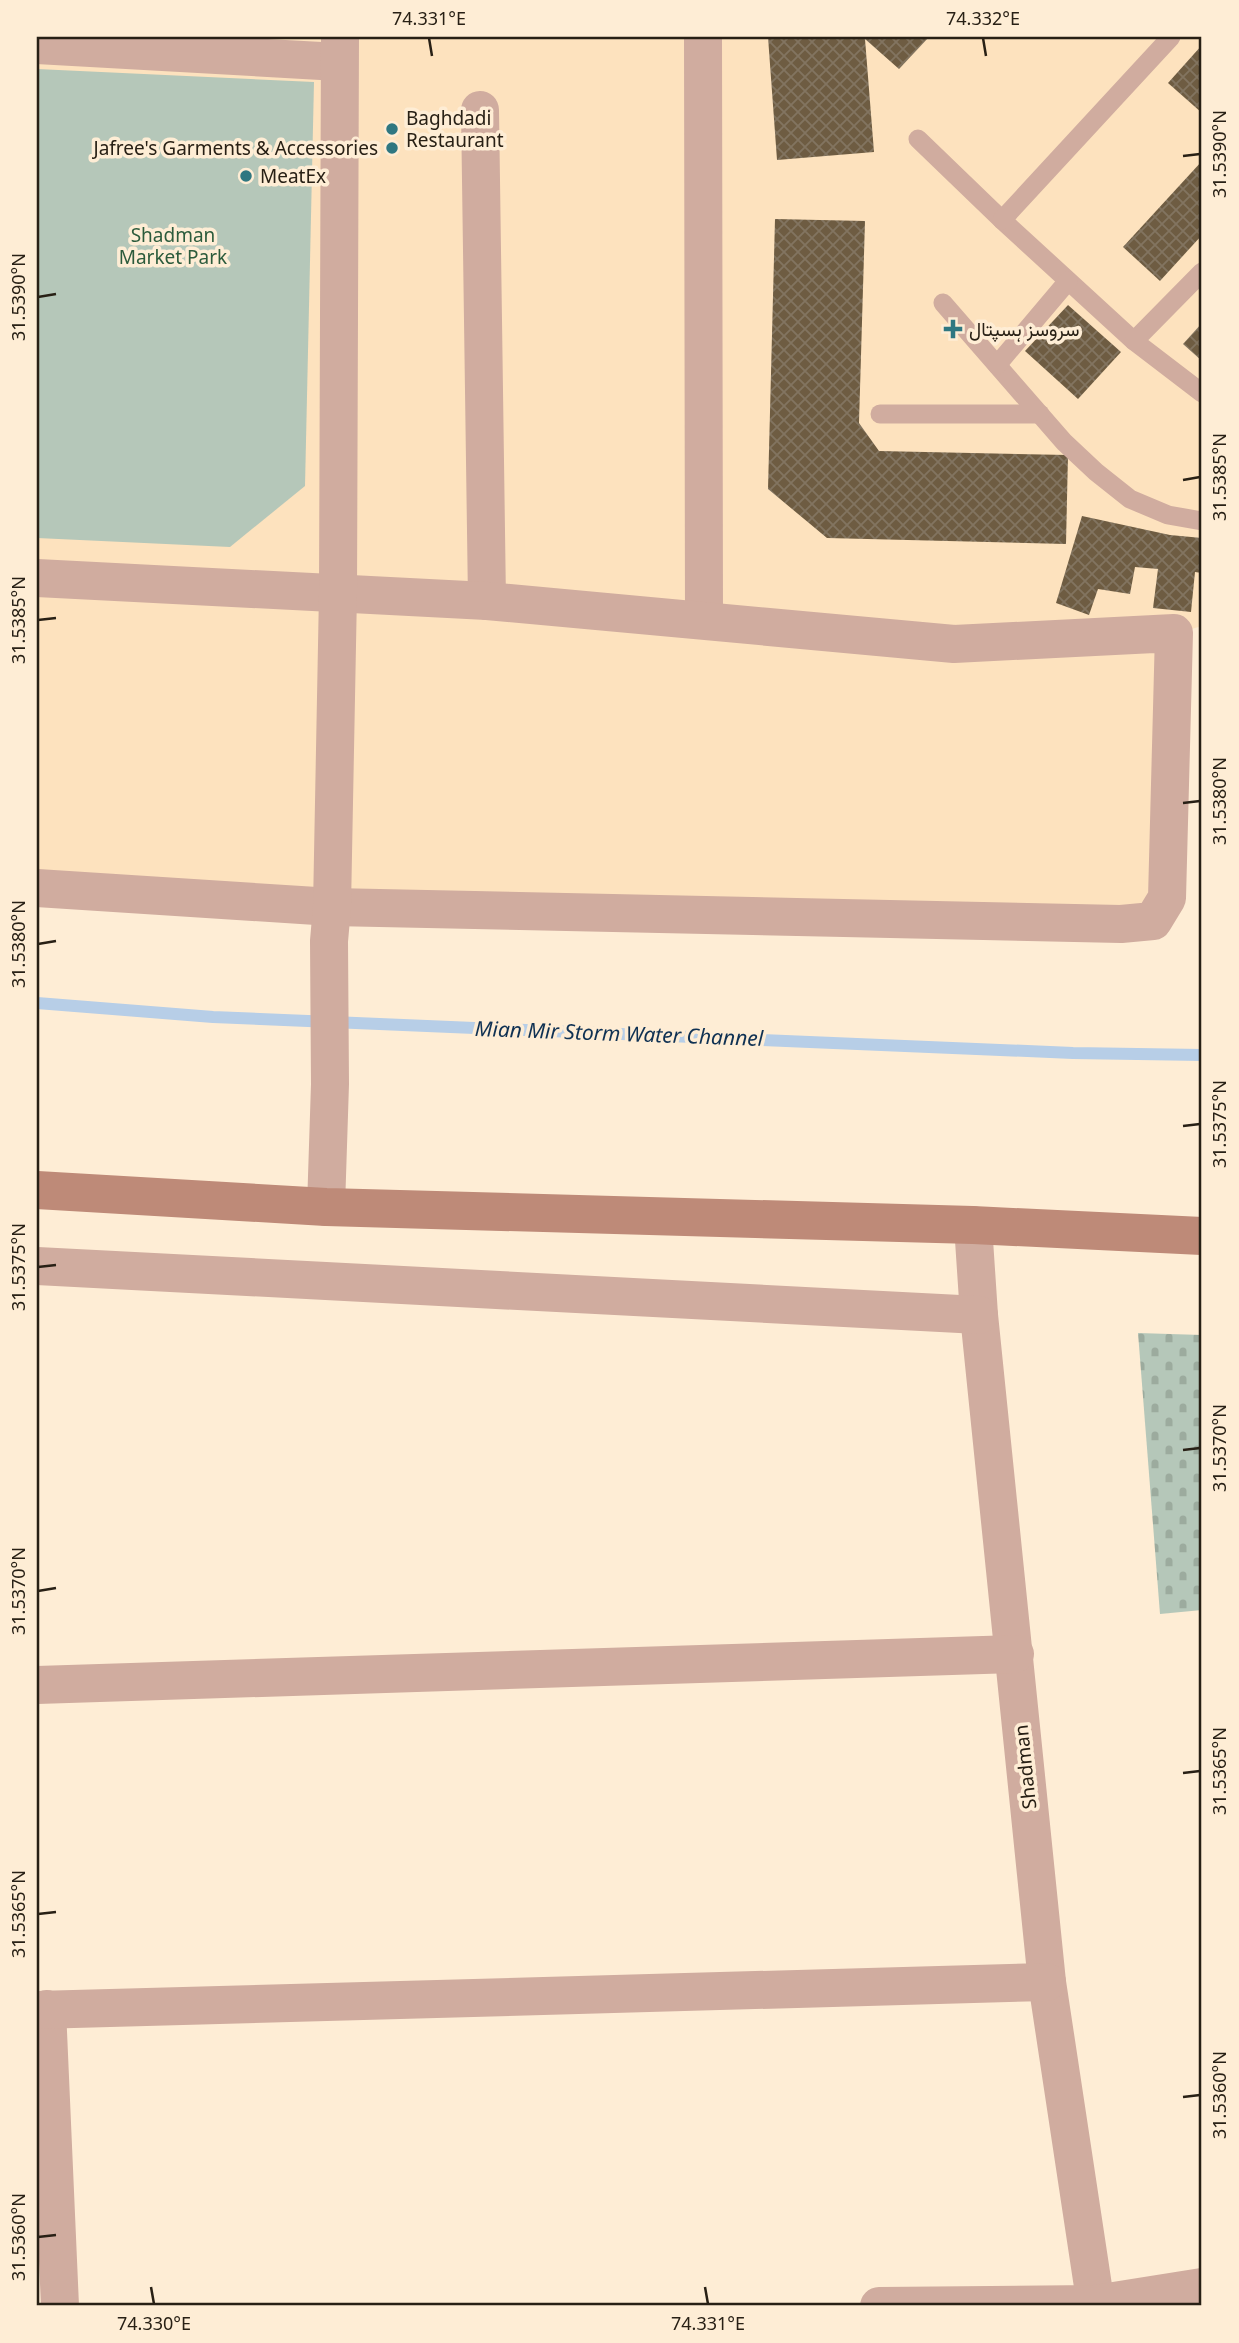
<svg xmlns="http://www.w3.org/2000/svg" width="1239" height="2343" viewBox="0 0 1239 2343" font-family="'Noto Sans',Vazirmatn,sans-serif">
<defs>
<pattern id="cemetery-stones" width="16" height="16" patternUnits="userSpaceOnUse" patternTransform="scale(1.75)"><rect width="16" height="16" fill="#b5c7b9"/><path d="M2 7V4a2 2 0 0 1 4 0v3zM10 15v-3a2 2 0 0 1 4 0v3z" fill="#9cab9e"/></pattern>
<pattern id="building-cross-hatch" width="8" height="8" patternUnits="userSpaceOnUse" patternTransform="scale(1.75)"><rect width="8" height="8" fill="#6e5c42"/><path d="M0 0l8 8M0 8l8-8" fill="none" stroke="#827460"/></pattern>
</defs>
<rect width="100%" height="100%" fill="#feedd5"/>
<path fill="#fde2be" d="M 37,37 L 1202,37 L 1202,626 L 1174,634 L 1153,921 L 37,894 Z"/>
<path fill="#b5c7b9" d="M 37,69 L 314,82 L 305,486 L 230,547 L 37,538 Z"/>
<path fill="url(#cemetery-stones)" d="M 1138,1333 L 1202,1335 L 1202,1610 L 1160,1614 Z"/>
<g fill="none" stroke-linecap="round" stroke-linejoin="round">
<path stroke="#b7cee7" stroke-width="12" d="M 37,1003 L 213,1017 L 1073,1053 L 1202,1055"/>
</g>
<g fill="url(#building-cross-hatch)">
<path d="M 768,37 L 929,37 L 899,69 L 865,39 L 874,152 L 777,160 Z"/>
<path d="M 1202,45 L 1202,113 L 1168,83 Z"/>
<path d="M 1202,161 L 1202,235 L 1160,281 L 1123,247 Z"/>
<path d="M 775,219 L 865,221 L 859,423 L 879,451 L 1068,455 L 1066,544 L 827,538 L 768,489 Z"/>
<path d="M 1068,305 L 1121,352 L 1078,399 L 1025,351 Z"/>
<path d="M 1202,323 L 1202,361 L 1183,344 Z"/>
<path d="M 1082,516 L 1170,535 L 1202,538 L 1202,573 L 1195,572 L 1191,612 L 1153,608 L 1158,569 L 1135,567 L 1130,594 L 1098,589 L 1089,615 L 1056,603 Z"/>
</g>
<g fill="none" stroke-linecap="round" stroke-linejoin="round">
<g stroke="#d0ac9f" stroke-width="19">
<path d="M 918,139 L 1002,220 L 1134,341 L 1202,393"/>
<path d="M 1002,220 L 1171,37"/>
<path d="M 943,303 L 1064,442 L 1096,472 L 1130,499 L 1168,515 L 1202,521"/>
<path d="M 1134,341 L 1202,272"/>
<path d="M 997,365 L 1068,281"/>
<path d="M 880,414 L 1040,414"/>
</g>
<g stroke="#d0ac9f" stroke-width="38">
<path d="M 703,37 L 704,620"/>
<path d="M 37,45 L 339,62"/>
<path d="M 480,110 L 487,601"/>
<path d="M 37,578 L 487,601 L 954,644 L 1174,633 L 1167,898 L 1153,921 L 1121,924 L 332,907 L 37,888"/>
<path d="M 326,1207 L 330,1084 L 329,941 L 332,907 L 338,593 L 340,37"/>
<path d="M 973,1225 L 979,1315 L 1047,1982 L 1096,2306"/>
<path d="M 37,1266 L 979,1315"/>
<path d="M 37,1685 L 1015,1654"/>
<path d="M 47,2009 L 60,2306"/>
<path d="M 37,2010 L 1047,1982"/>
<path d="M 879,2306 L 1095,2304 L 1202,2287"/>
</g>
<path stroke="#be8a78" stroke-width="38" d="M 37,1190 L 326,1207 L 973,1225 L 1202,1236"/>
</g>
<path fill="none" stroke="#282015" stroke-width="2.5" d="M 429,38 L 432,56M 983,38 L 986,56M 1183,156 L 1200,154M 38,297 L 56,294M 1183,480 L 1200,477M 38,620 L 56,618M 1183,803 L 1200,801M 38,944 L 56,941M 1183,1126 L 1200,1124M 38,1267 L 56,1265M 1183,1450 L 1200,1448M 38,1591 L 56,1588M 1183,1773 L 1200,1771M 38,1914 L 56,1912M 1183,2097 L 1200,2095M 38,2237 L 56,2235M 151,2287 L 154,2304M 705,2287 L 708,2304"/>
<g fill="#2f7781" stroke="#feedd5" stroke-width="2.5">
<circle cx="392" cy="129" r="7"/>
<circle cx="392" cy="148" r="7"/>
<circle cx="246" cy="176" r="7"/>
<path d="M949.5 318.5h7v7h7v7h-7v7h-7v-7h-7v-7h7z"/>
</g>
<g text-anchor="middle" stroke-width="7" stroke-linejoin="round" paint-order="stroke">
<g font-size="19" fill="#282015" stroke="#feedd5" text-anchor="start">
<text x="406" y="125">Baghdadi<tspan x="406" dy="22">Restaurant</tspan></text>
<text x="378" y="155" text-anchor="end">Jafree's Garments &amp; Accessories</text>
<text x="260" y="183">MeatEx</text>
<text x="969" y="336">سروسز ہسپتال</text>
</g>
<g font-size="19" fill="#2c5b3c" stroke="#feedd5">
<text x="173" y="242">Shadman<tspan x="173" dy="22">Market Park</tspan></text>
</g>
<g font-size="19" fill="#282015" stroke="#feedd5">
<text transform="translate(1025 1767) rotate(-96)" y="7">Shadman</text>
</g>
<g font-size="21" font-style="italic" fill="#0f3153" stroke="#feedd5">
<text transform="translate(619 1034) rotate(2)" y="7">Mian Mir Storm Water Channel</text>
</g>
</g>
<rect width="1239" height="2343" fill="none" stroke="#feedd5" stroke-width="77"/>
<rect x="38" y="38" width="1162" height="2266" fill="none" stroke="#282015" stroke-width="2.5"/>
<g font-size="18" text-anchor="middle" fill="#282015">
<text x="429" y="25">74.331°E</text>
<text x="983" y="25">74.332°E</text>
<text transform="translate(1220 154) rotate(-90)" y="6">31.5390°N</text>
<text transform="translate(19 297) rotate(-90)" y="6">31.5390°N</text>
<text transform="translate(1220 477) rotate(-90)" y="6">31.5385°N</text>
<text transform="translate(19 620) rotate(-90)" y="6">31.5385°N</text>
<text transform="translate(1220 801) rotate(-90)" y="6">31.5380°N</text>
<text transform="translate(19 944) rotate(-90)" y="6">31.5380°N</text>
<text transform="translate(1220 1124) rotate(-90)" y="6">31.5375°N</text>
<text transform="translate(19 1267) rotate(-90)" y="6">31.5375°N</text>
<text transform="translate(1220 1448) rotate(-90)" y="6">31.5370°N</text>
<text transform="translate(19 1591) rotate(-90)" y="6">31.5370°N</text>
<text transform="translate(1220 1771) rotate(-90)" y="6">31.5365°N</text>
<text transform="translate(19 1914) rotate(-90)" y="6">31.5365°N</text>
<text transform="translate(1220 2095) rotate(-90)" y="6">31.5360°N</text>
<text transform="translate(19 2237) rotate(-90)" y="6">31.5360°N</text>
<text x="154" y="2330">74.330°E</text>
<text x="708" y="2330">74.331°E</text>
</g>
</svg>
